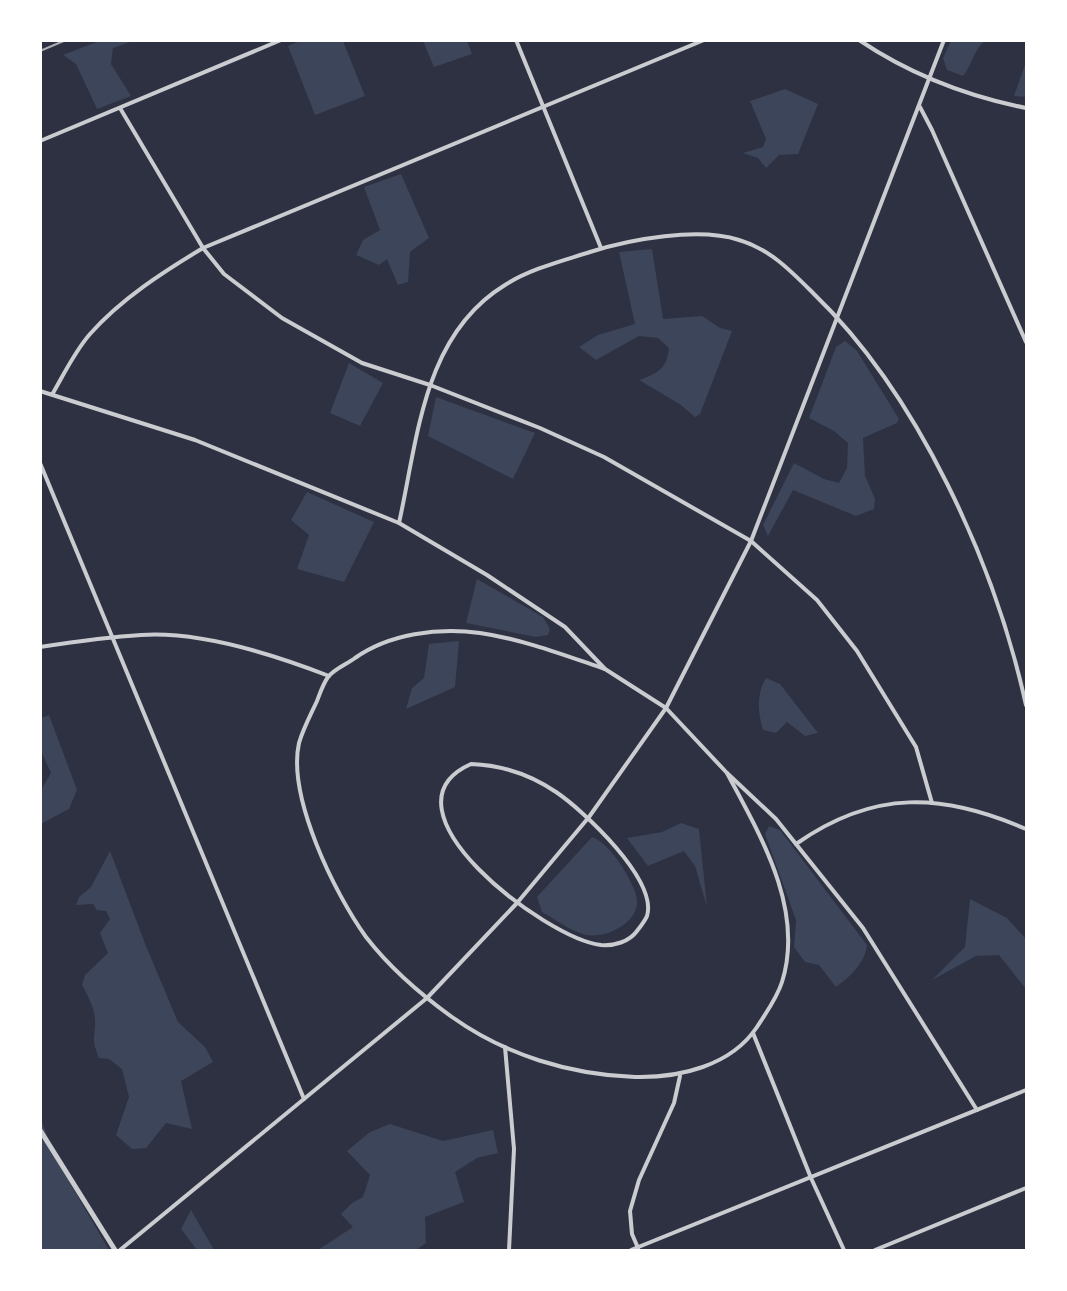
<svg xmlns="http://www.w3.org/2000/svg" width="1067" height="1291" viewBox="0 0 1067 1291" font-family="Cabin,sans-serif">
<rect width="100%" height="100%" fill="#2d3142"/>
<g fill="#3c4559">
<path d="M 303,40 L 343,41 L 365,96 L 315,115 L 288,46 Z"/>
<path d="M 99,41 L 133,41 L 113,48 L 111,64 L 131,96 L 97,109 L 76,64 L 63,55 Z"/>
<path d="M 423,41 L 467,41 L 472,54 L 434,67 Z"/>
<path d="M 951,41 L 985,41 C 974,49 972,65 963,76 L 947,70 L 943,58 Z"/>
<path d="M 1026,62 L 1026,97 L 1014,96 Z"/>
<path d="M 785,89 L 818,104 L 798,154 L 779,155 L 766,168 L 758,158 L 743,153 L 763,147 L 766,139 L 750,101 Z"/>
<path d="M 401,174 L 429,238 L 410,252 L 408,282 L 398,285 L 387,259 L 379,265 L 356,255 L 363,240 L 380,230 L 364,187 Z"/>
<path d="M 652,249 L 663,319 L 702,316 L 720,328 L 732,331 L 700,414 L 695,417 L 681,405 L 639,380 C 658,373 667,369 669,348 L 658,338 L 639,336 L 596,360 L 579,347 L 598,335 L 635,324 L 619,252 Z"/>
<path d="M 845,341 L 857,351 L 899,419 L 897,423 L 863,438 L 865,476 L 875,499 L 874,509 L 856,516 L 793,490 L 768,536 L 763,525 L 794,463 L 824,479 L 839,483 L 847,468 L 848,443 L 834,431 L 809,418 L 836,347 Z"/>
<path d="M 349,363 L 383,383 L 360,426 L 330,413 Z"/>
<path d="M 436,397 L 535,433 L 513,479 L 428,436 Z"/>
<path d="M 307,492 L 374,522 L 344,582 L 297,569 L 309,535 L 291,520 Z"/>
<path d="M 477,579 L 543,617 L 550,629 L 548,635 L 536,637 L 466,623 Z"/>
<path d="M 459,641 L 455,687 L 406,709 L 412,688 L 424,678 L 429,644 Z"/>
<path d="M 766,678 L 780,684 L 818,733 L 805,736 L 787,722 L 776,733 L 763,730 C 758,713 756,694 766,678 Z"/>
<path d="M 49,715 L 77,790 L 69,809 L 41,824 L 41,790 L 51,773 L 41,751 L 41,718 Z"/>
<path d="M 681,823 L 699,829 L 707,907 L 695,866 L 684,851 L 648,866 L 627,838 L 662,832 Z"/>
<path d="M 769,826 L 780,830 L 867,945 C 865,963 850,977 836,987 L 819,965 L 805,962 L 794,947 L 796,920 L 765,834 Z"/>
<path d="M 592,837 C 609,842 634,881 637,899 C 640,923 603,941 583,934 C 569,930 555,919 542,912 L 537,897 Z"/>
<path d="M 110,851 L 146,946 L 178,1022 L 205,1047 L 213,1062 L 181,1081 L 192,1129 L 166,1123 L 146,1148 L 132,1149 L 116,1135 L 129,1097 L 122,1069 L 109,1059 L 99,1058 C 92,1040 94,1043 95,1026 C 96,1010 89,998 82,985 L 85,975 L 108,953 L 100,933 L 110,919 L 106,911 L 97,910 L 93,904 L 76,905 L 79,897 L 91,887 Z"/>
<path d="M 970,899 L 1007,918 L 1026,939 L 1026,989 L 999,955 L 976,956 L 932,980 L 965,947 Z"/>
<path d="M 40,1117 L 57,1161 L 109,1250 L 41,1250 Z"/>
<path d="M 390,1124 L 443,1141 L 493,1130 L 498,1153 L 477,1158 L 455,1172 L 464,1202 L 425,1217 L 426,1243 L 416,1250 L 318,1250 L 353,1227 L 341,1214 L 352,1203 L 363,1197 L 370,1175 L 347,1151 L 370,1132 Z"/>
<path d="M 191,1210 L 214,1250 L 197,1250 L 181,1229 Z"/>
</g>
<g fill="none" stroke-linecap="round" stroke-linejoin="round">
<g stroke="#caccd0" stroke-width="4">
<path d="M 516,40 L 601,248"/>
<path d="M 859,40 C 911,75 966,96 1026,108"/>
<path d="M 920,107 L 932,130 L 1026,342"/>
<path d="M 120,108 L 203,248 L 224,274 L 282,318 L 362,363 L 430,385 L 540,428 L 604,457 L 751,541 L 817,600 L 857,651 L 916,747 L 932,803"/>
<path d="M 40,141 L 281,40"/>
<path d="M 40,391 L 195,440 L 399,523 L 487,575 L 565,627 L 605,669 L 666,708 L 727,773 L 776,819 L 863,928 L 977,1110"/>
<path d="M 53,393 C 64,374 75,351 90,334 C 121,299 163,272 203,248 L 704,40"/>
<path d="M 40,463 L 304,1099"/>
<path d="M 399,523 C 418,438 423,335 505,285 C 530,269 562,261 590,252 C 631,239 698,227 739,240 C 770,249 791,271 813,293 C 918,394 995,564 1026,705"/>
<path d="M 40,647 C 73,642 108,637 141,635 C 199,631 275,655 329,676"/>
<path d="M 605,669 C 564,655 522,639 480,633 C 438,627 389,634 355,658 C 347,664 334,669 328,677 C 323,684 320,693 317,701 C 311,714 303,729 299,743 C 287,797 335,894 366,937 C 390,968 420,994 452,1017 C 505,1055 571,1075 635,1077 C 679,1078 731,1066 757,1027 C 766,1013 777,998 782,982 C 805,909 760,835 727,773"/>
<path d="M 471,764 C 501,765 531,775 556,792 C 583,810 658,880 647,916 C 645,921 640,927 637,931 C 629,942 614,946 601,945 C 546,939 372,808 471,764 Z"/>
<path d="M 796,844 C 874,789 943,793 1026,829"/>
<path d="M 753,1033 L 811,1178 L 844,1250"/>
<path d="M 505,1047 L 514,1149 L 509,1250"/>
<path d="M 638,1248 L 632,1234 L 630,1211 L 639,1180 L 674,1103 L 680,1076"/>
<path d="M 120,1250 L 427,998 L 517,903 L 589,817 L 666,708 L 751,541 L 944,40"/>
<path d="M 631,1250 L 1026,1090"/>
<path d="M 875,1250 L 1026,1188"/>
</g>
<path stroke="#caccd0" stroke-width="5" d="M 40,1130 L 115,1250"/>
<path stroke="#abadb3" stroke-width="2" d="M 40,51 L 66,40"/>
</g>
<rect width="1067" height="1291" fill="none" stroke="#ffffff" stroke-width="84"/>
</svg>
